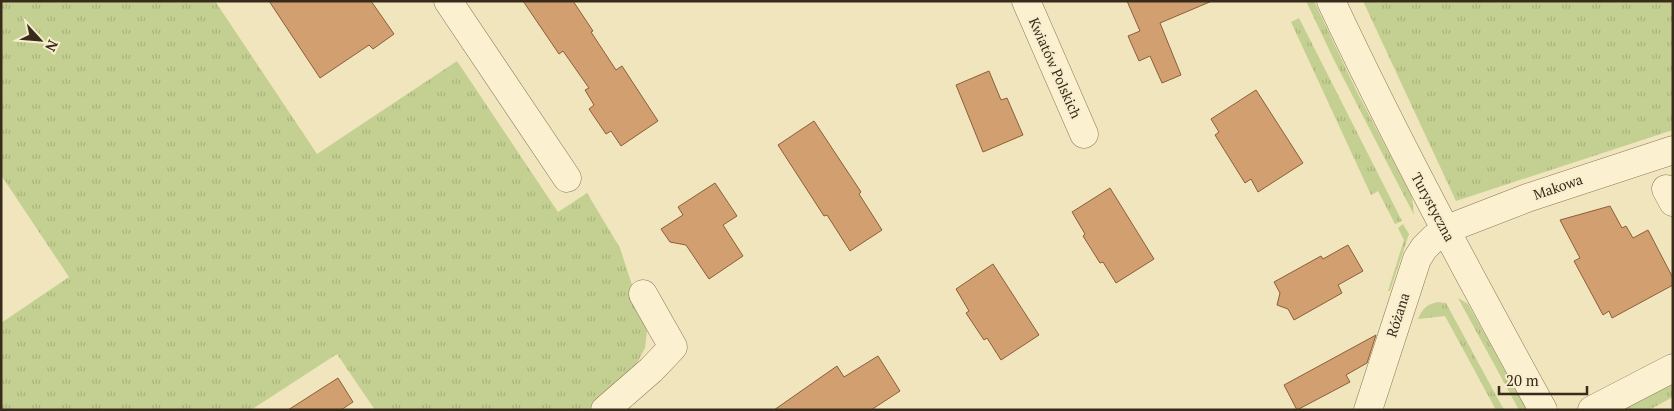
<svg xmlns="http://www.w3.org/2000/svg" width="1674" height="411" viewBox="0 0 1674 411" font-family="'PT Serif',serif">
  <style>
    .grass { fill: url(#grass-tufts) }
    .building { fill: #d29f70; stroke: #8b5f39 }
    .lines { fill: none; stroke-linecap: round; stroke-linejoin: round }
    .minor-casing { stroke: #8a7555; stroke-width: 29 }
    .tertiary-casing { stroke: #8a7555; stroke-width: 29 }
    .minor { stroke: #fbf1d1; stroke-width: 28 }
    .tertiary { stroke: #fbf1d1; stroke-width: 28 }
    .labels { text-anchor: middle; stroke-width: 4.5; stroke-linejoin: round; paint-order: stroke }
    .street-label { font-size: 14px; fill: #382b1b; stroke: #f8eecd }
  </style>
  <defs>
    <pattern id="grass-tufts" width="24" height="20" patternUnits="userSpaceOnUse" patternTransform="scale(1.25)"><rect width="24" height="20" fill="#c4d091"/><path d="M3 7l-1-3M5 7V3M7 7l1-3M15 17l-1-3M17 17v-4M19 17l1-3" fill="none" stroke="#a9b37c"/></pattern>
  </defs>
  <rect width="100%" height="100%" fill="#f1e5bd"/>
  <path class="grass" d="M 1,1 L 215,1 L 317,154 L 457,61 L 558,212 L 587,193 L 620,248 L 647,331 L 645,348 L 637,363 L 588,410 L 375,410 L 337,354 L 251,410 L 1,410 L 1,323 L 69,277 L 1,175 Z
    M 1306,1 L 1314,1 L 1357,92 L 1412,197 L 1414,215 L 1334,60 Z
    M 1363,1 L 1673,1 L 1673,130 L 1456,201 Z
    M 1299,18 L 1402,221 L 1395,224 L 1378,191 L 1371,195 L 1291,22 Z
    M 1403,224 L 1409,234 L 1390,291 L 1388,291 L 1404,240 L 1398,228 Z
    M 1458,298 L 1468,304 L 1527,410 L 1519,410 Z
    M 1438,302 L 1446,303 L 1504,410 L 1496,410 L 1445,316 L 1418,319 C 1422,309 1427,304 1438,302 Z
    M 1673,382 L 1673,397 L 1649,410 L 1617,410 Z"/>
  <path class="building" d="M 269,1 L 371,1 L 394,34 L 373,49 L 369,45 L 320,78 Z
    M 523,1 L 573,1 L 593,31 L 591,32 L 616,70 L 622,66 L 658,121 L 621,146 L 611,131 L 606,134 L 589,109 L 594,105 L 585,90 L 589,88 L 563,51 L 559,54 Z
    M 1127,1 L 1212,1 L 1160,23 L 1181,75 L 1162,83 L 1150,56 L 1139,61 L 1128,36 L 1140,31 Z
    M 989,71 L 1001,100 L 1007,98 L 1023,135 L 983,152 L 956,85 Z
    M 1256,90 L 1303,163 L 1258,192 L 1251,179 L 1245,183 L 1215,135 L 1219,132 L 1211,119 Z
    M 814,121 L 861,192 L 859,194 L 882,230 L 850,251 L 827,215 L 824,216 L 778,145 Z
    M 715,183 L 737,216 L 723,225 L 743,256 L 709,279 L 686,245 L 670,242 L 661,229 L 683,215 L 678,207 Z
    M 1110,188 L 1154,259 L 1116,283 L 1103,262 L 1100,263 L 1083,236 L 1085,234 L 1072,212 Z
    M 1610,206 L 1622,228 L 1626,226 L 1633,238 L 1648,230 L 1673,278 L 1673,285 L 1612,318 L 1609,311 L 1603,315 L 1574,261 L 1580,258 L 1560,220 Z
    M 1348,245 L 1363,271 L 1338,285 L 1342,293 L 1294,320 L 1288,309 L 1277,305 L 1280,293 L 1274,282 L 1321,256 L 1323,259 Z
    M 993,264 L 1039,335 L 1001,360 L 987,338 L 984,340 L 966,313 L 969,311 L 956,289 Z
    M 1376,335 L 1367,363 L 1346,375 L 1350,382 L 1297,410 L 1284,385 Z
    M 878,356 L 900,391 L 871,410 L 774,410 L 837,366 L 844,377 Z
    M 338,378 L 353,402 L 341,410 L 288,410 Z"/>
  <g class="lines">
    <g class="minor-casing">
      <path id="minor" d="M 448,1 L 567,178
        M 1026,1 L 1084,134
        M 1666,189 L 1673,202
        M 605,410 L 651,370 L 673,347 L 643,294
        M 1368,410 L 1417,259 L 1424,248 L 1434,238 L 1460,224 L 1527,198 L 1673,150
        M 1592,410 L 1673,368"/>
    </g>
    <g class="tertiary-casing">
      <path id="tertiary" d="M 1331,1 C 1396,140 1469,275 1543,410"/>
    </g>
    <use href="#minor" class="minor"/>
    <use href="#tertiary" class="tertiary"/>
  </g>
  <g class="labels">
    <g class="street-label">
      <text transform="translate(1055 68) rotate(66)" y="5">Kwiatów Polskich</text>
      <text transform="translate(1558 187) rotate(-19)" y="5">Makowa</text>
      <text transform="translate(1433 207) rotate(62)" y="5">Turystyczna</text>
      <text transform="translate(1398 315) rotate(-72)" y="5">Różana</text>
    </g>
  </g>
  <rect width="1674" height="411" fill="none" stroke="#382b1b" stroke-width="5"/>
  <g transform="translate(40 40) rotate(116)" stroke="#f8eecd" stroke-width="4" paint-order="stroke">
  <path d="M0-4L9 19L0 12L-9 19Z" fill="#382b1b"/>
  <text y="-8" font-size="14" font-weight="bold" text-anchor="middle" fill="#382b1b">N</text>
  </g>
  <path d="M1499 386v8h88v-8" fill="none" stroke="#382b1b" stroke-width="2.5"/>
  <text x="1506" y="386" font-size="15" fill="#382b1b" stroke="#f8eecd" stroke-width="4" paint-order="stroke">20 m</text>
</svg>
